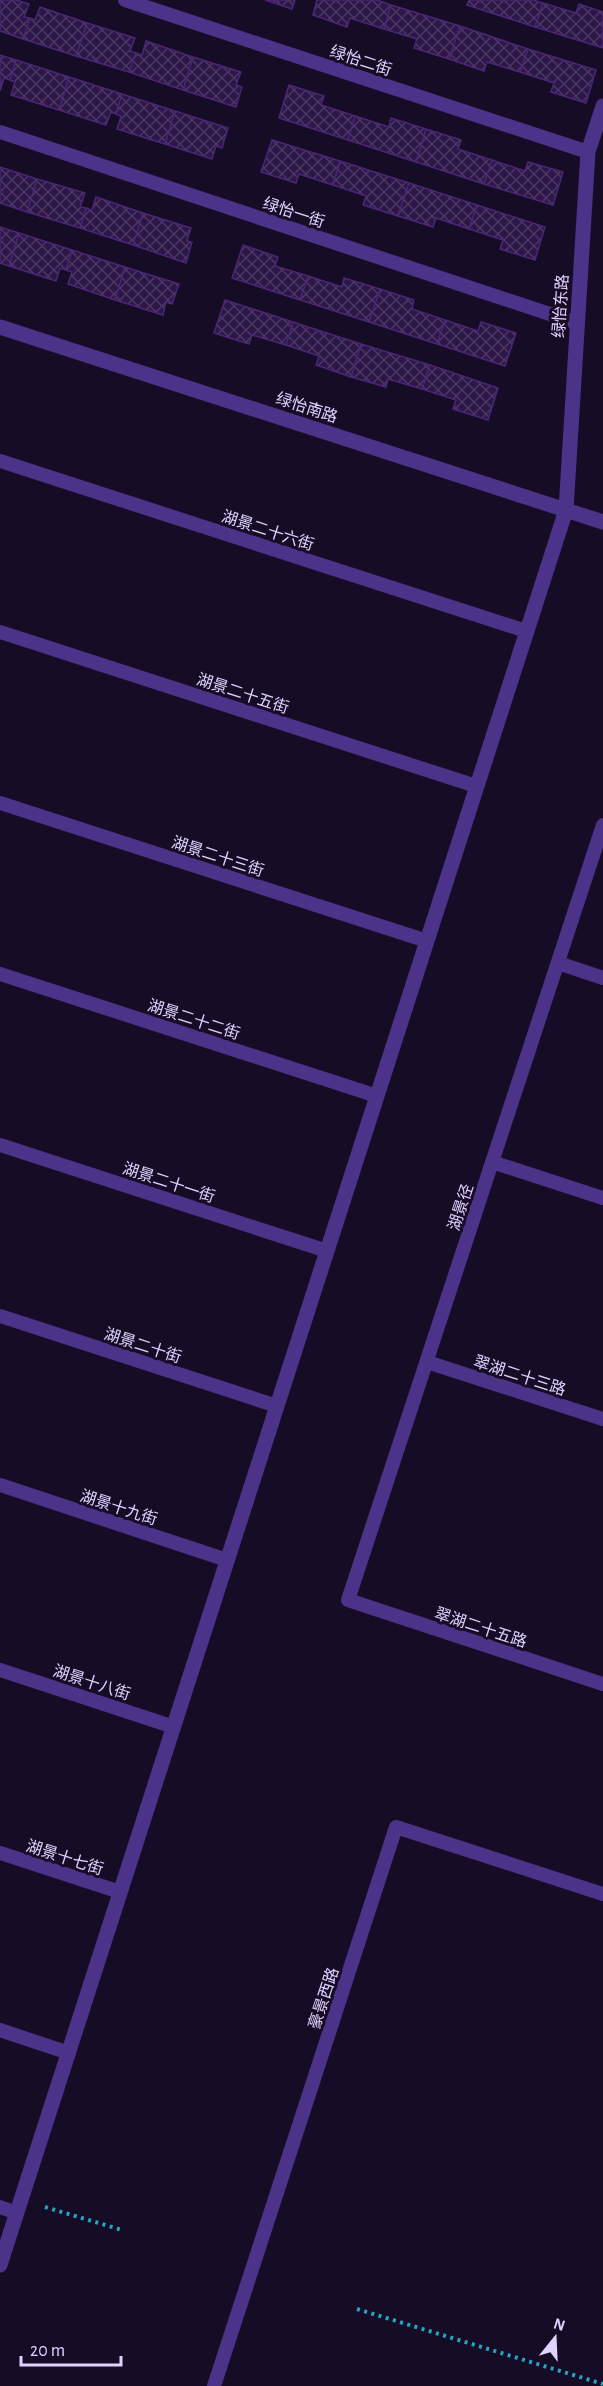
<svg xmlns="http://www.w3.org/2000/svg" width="603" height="2386" viewBox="0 0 603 2386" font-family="'Alegreya Sans','Noto Sans SC',sans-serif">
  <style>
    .building { fill: url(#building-cross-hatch); stroke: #492677; stroke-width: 1.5 }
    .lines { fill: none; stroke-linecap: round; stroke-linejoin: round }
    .path { stroke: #23a6c1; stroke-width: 4; stroke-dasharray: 3 4.5; stroke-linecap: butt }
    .service { stroke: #4a3389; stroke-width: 14 }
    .minor { stroke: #4a3389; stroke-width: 15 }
    .labels { text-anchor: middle; stroke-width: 6; stroke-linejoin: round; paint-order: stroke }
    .street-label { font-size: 16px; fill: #e1d1ff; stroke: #170c26 }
  </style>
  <defs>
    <pattern id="building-cross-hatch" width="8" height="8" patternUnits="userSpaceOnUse" patternTransform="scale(1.5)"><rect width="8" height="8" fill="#2c1748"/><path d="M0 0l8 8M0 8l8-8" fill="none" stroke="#4a3863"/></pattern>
  </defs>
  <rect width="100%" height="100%" fill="#170c26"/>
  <path class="building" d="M 0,0 L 16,0 L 29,4 L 24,17 L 30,18 L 23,39 L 0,31 Z
    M 265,0 L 295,0 L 292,9 Z
    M 317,0 L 377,0 L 391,5 L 384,29 L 350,18 L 347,27 L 313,15 Z
    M 469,0 L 533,0 L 543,3 L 535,27 L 467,5 Z
    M 543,3 L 576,13 L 579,4 L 603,12 L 603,48 L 535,27 Z
    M 391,5 L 460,26 L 449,59 L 414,48 L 417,39 L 384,29 Z
    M 40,7 L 87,23 L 76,56 L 23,39 L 30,18 L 35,20 Z
    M 87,23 L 135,38 L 130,51 L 136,53 L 129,72 L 76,56 Z
    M 460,26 L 528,49 L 520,72 L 487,62 L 484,71 L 449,59 Z
    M 146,41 L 193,57 L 183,90 L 129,72 L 136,53 L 142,55 Z
    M 528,49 L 596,70 L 586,103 L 551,92 L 554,83 L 520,72 Z
    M 0,55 L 16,60 L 10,80 L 4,78 L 0,91 Z
    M 193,57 L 241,72 L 236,85 L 242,87 L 236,107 L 183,90 Z
    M 16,60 L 69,77 L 59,110 L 11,95 L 15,82 L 10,80 Z
    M 69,77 L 122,94 L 116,114 L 111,112 L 106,125 L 59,110 Z
    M 289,85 L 324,96 L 321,105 L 355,116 L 348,140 L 279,118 Z
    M 122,94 L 175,111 L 165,144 L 117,129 L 121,116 L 116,114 Z
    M 175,111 L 228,128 L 222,148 L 216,146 L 212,159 L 165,144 Z
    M 355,116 L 389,127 L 391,118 L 426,129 L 416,162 L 348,140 Z
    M 426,129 L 461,140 L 458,149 L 492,160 L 484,184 L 416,162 Z
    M 272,140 L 340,161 L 333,185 L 299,174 L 296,183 L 261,172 Z
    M 492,160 L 525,171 L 528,162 L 563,172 L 553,205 L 484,184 Z
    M 340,161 L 409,183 L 398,216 L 363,205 L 366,196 L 333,185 Z
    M 0,167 L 37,179 L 27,212 L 0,203 Z
    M 37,179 L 85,193 L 80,207 L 86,208 L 80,228 L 27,212 Z
    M 409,183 L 477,205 L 469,229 L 436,218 L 433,227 L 398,216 Z
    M 96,197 L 143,213 L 133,245 L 80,228 L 86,208 L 92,210 Z
    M 477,205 L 545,227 L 535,260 L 500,249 L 503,240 L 469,229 Z
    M 143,213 L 191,228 L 187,241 L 192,242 L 186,263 L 133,245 Z
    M 0,227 L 19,233 L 9,266 L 0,263 Z
    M 19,233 L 72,250 L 66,270 L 60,268 L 56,281 L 9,266 Z
    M 243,245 L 278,257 L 275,266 L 308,276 L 300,300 L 232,278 Z
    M 72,250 L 125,267 L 115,300 L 68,284 L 72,272 L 66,270 Z
    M 125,267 L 179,284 L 172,304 L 166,302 L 163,315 L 115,300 Z
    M 308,276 L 342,287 L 344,278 L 380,289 L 369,322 L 300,300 Z
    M 380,289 L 414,300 L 412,309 L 445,320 L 437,344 L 369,322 Z
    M 225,300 L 293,322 L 286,345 L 252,335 L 249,344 L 214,333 Z
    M 445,320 L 478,331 L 481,322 L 516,333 L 505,366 L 437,344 Z
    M 293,322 L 361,344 L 351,377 L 316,365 L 319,356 L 286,345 Z
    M 361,344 L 430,365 L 422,389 L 388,379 L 386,387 L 351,377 Z
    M 430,365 L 498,388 L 488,420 L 453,409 L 456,400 L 422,389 Z"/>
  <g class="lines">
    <path class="path" d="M 45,2207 L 122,2230
      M 357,2309 L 603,2384"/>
    <path class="service" d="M 125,0 L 588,152
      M 0,132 L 577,323
      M 0,461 L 526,631
      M 0,632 L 476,786
      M 0,803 L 427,941
      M 603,825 L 348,1600 L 603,1684
      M 558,963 L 603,978
      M 0,974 L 377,1096
      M 0,1145 L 327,1251
      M 492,1162 L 603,1198
      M 0,1316 L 277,1406
      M 427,1362 L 603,1419
      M 0,1485 L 227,1560
      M 0,1670 L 174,1727
      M 0,1853 L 120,1892
      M 0,2030 L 69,2053
      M 0,2207 L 17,2213
      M 214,2386 L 396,1827 L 603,1894"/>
    <path class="minor" d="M 0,327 L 603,522
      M 0,2265 L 566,510 L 588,152 L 603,106"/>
  </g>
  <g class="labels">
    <g class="street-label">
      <text transform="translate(361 60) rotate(18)" y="6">绿怡二街</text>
      <text transform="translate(294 212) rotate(18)" y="6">绿怡一街</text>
      <text transform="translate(560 306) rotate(-86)" y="6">绿怡东路</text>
      <text transform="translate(307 407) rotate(18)" y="6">绿怡南路</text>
      <text transform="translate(268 530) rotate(18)" y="6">湖景二十六街</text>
      <text transform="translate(243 693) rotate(18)" y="6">湖景二十五街</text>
      <text transform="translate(218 856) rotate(18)" y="6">湖景二十三街</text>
      <text transform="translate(194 1019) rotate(18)" y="6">湖景二十二街</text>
      <text transform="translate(169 1182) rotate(18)" y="6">湖景二十一街</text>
      <text transform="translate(460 1207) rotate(-72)" y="6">湖景径</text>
      <text transform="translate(143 1345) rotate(18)" y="6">湖景二十街</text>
      <text transform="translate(520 1375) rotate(18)" y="6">翠湖二十三路</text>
      <text transform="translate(119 1507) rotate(18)" y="6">湖景十九街</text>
      <text transform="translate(481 1627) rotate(18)" y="6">翠湖二十五路</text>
      <text transform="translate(92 1682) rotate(18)" y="6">湖景十八街</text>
      <text transform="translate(65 1857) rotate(18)" y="6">湖景十七街</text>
      <text transform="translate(323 1998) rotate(-72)" y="6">豪景西路</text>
    </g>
  </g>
  <g transform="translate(555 2338) rotate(18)" stroke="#170c26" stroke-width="4.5" paint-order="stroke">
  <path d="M0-4.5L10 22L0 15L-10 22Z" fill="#e1d1ff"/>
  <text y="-9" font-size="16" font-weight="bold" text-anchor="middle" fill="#e1d1ff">N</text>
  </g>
  <path d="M21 2356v9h100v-9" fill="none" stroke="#e1d1ff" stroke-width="3"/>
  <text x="30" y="2356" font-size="18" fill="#e1d1ff" stroke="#170c26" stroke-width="4.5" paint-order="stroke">20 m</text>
</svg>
